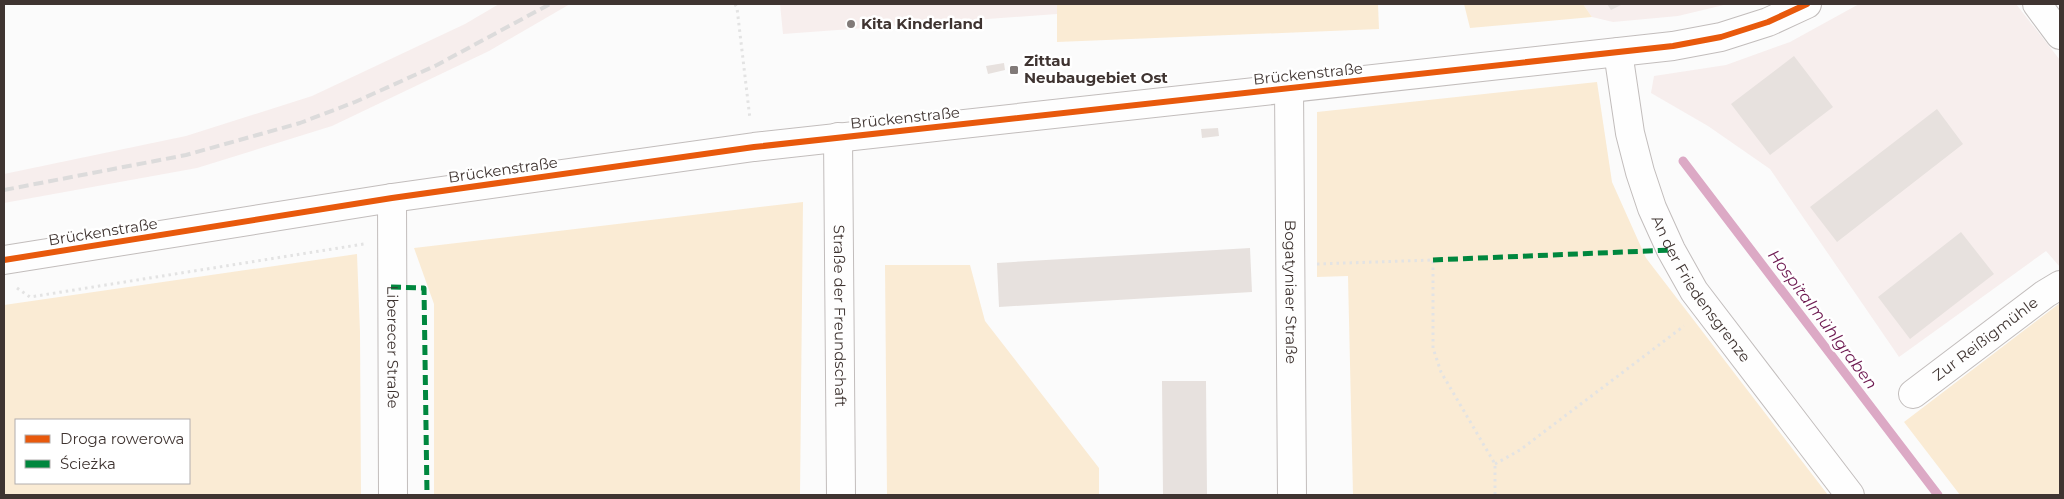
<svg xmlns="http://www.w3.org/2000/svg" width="2064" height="499" viewBox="0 0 2064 499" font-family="Montserrat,sans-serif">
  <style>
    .built { fill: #f7eeed }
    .grass { fill: #faebd4; fill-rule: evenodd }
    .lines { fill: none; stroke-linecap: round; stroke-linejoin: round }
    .stream { stroke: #dca9c5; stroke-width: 9 }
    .building { fill: #e7e1de }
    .minor-casing { stroke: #c2bdbc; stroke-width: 30 }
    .path { stroke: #e3e3e3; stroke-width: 3; stroke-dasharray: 2.5 4; stroke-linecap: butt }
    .minor { stroke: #fefefe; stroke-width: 28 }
    .rail { stroke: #dcdbdb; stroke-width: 4; stroke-dasharray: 10 5; stroke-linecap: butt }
    .quiet { stroke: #00873e; stroke-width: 5; stroke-dasharray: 10 5; stroke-linecap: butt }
    .cycleway-casing { stroke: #fff; stroke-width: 9 }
    .cycleway { stroke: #e8590c; stroke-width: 6 }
    .poi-dot { fill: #817a78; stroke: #fff; stroke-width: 2 }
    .labels { text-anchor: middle; stroke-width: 5; stroke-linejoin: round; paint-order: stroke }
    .poi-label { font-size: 15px; font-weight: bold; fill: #3f3431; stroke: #fff; text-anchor: start }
    .street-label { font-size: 15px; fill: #3f3431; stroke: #fff }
    .water-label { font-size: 16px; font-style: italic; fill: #6c174f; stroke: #fff }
  </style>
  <rect width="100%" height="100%" fill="#fbfbfb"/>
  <path class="built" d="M 499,4 L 570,4 L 489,51 L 332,126 L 197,168 L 4,203 L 4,174 L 186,136 L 312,96 L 465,24 Z
    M 780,4 L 1057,4 L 1057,14 L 783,34 Z
    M 1583,4 L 1728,4 L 1678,16 L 1613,22 L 1592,17 Z
    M 1859,4 L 2016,4 L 2060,60 L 2060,267 L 2046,251 L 1899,357 L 1770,169 L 1708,126 L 1651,93 L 1654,76 L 1726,65 L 1790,42 Z"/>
  <path class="grass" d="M 1057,4 L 1378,4 L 1379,29 L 1057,42 Z
    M 1464,4 L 1583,4 L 1592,17 L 1470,28 Z
    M 1597,82 L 1612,182 L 1646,258 L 1828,495 L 1353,495 L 1348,276 L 1317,277 L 1317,112 Z
    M 803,202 L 800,495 L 434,495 L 434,304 L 414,248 Z
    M 357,254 L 360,332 L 361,495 L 4,495 L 4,305 ZM 189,420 L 189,483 L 16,483 L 16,420 Z
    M 885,265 L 970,265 L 985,321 L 1099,468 L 1099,495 L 887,495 Z
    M 2060,303 L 2060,495 L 1960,495 L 1904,422 Z"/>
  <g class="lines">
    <path class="stream" d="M 1683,161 L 1938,495"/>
  </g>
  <path class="building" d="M 1607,4 L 1623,4 L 1611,10 Z
    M 1794,56 L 1833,107 L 1770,155 L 1731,104 Z
    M 1004,63 L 1005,70 L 988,74 L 986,66 Z
    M 1937,109 L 1963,144 L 1837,242 L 1810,207 Z
    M 1218,128 L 1219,136 L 1202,138 L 1201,129 Z
    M 1961,232 L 1994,274 L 1910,339 L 1878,297 Z
    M 1250,248 L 1252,292 L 999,307 L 997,263 Z
    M 1162,381 L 1206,381 L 1207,495 L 1163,495 Z"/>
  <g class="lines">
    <g class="minor-casing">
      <g id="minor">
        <path d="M 2037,4 L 2060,35"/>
        <path id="s1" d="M 1618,52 L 1630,133 L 1640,172 L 1652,208 L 1671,250 L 1694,291 L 1850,495"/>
        <path id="s2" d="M 1289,88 L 1292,495"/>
        <path id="s3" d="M 838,137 L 841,495"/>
        <path id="s4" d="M 392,198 L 393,495"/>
        <path d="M 4,260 L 392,198 L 754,147 L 1673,46 L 1721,37 L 1768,22 L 1807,4"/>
        <path id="s5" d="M 1913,394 L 2045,294 L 2060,285"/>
      </g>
    </g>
    <path class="path" d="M 735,4 L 737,8 L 750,119
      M 1317,264 L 1433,260 L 1433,348 L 1441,372 L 1495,464 L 1495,495
      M 17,288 L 30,297 L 364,244
      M 1495,464 L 1520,450 L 1684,326"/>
    <use href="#minor" class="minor"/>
    <path class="rail" d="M 4,190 L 186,155 L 300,123 L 355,102 L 437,65 L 550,4"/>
    <path class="quiet" d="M 1433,260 L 1671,250
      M 391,287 L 424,288 L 427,495"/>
    <g class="cycleway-casing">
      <path id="cycleway" d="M 4,260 L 392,198 L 754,147 L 1673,46 L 1721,37 L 1768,22 L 1807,4"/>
    </g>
    <use href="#cycleway" class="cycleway"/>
  </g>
  <g class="poi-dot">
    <circle cx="851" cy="24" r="5"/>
    <rect x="1009" y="65" width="10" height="10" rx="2.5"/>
  </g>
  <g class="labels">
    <g class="poi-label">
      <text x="861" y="29">Kita Kinderland</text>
      <text x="1024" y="66">Zittau<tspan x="1024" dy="17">Neubaugebiet Ost</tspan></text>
    </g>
    <g class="street-label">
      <text transform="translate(1308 74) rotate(-6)" y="5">Brückenstraße</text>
      <text transform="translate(905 118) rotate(-6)" y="5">Brückenstraße</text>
      <text transform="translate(503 170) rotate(-8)" y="5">Brückenstraße</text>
      <text transform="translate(103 232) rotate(-9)" y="5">Brückenstraße</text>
      <text dy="5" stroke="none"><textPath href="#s1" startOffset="255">An der Friedensgrenze</textPath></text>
      <text dy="5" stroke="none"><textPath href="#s2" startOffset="204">Bogatyniaer Straße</textPath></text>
      <text dy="5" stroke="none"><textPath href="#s3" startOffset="179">Straße der Freundschaft</textPath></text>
      <text dy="5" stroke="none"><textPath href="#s5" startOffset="91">Zur Reißigmühle</textPath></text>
      <text dy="5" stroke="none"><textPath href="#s4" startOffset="149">Liberecer Straße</textPath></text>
    </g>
    <g class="water-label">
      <text transform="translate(1823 319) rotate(53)" y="6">Hospitalmühlgraben</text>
    </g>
  </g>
  <rect width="2064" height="499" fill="none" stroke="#3f3431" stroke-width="10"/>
  <rect x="15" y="419" width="175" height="65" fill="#ffffff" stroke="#b2aead"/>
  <rect x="25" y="435" width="25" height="8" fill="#e8590c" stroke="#b2aead"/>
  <text x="60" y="444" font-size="15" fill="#3f3431">Droga rowerowa</text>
  <rect x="25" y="460" width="25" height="8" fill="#00873e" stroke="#b2aead"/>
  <text x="60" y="469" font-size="15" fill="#3f3431">Ścieżka</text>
</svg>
